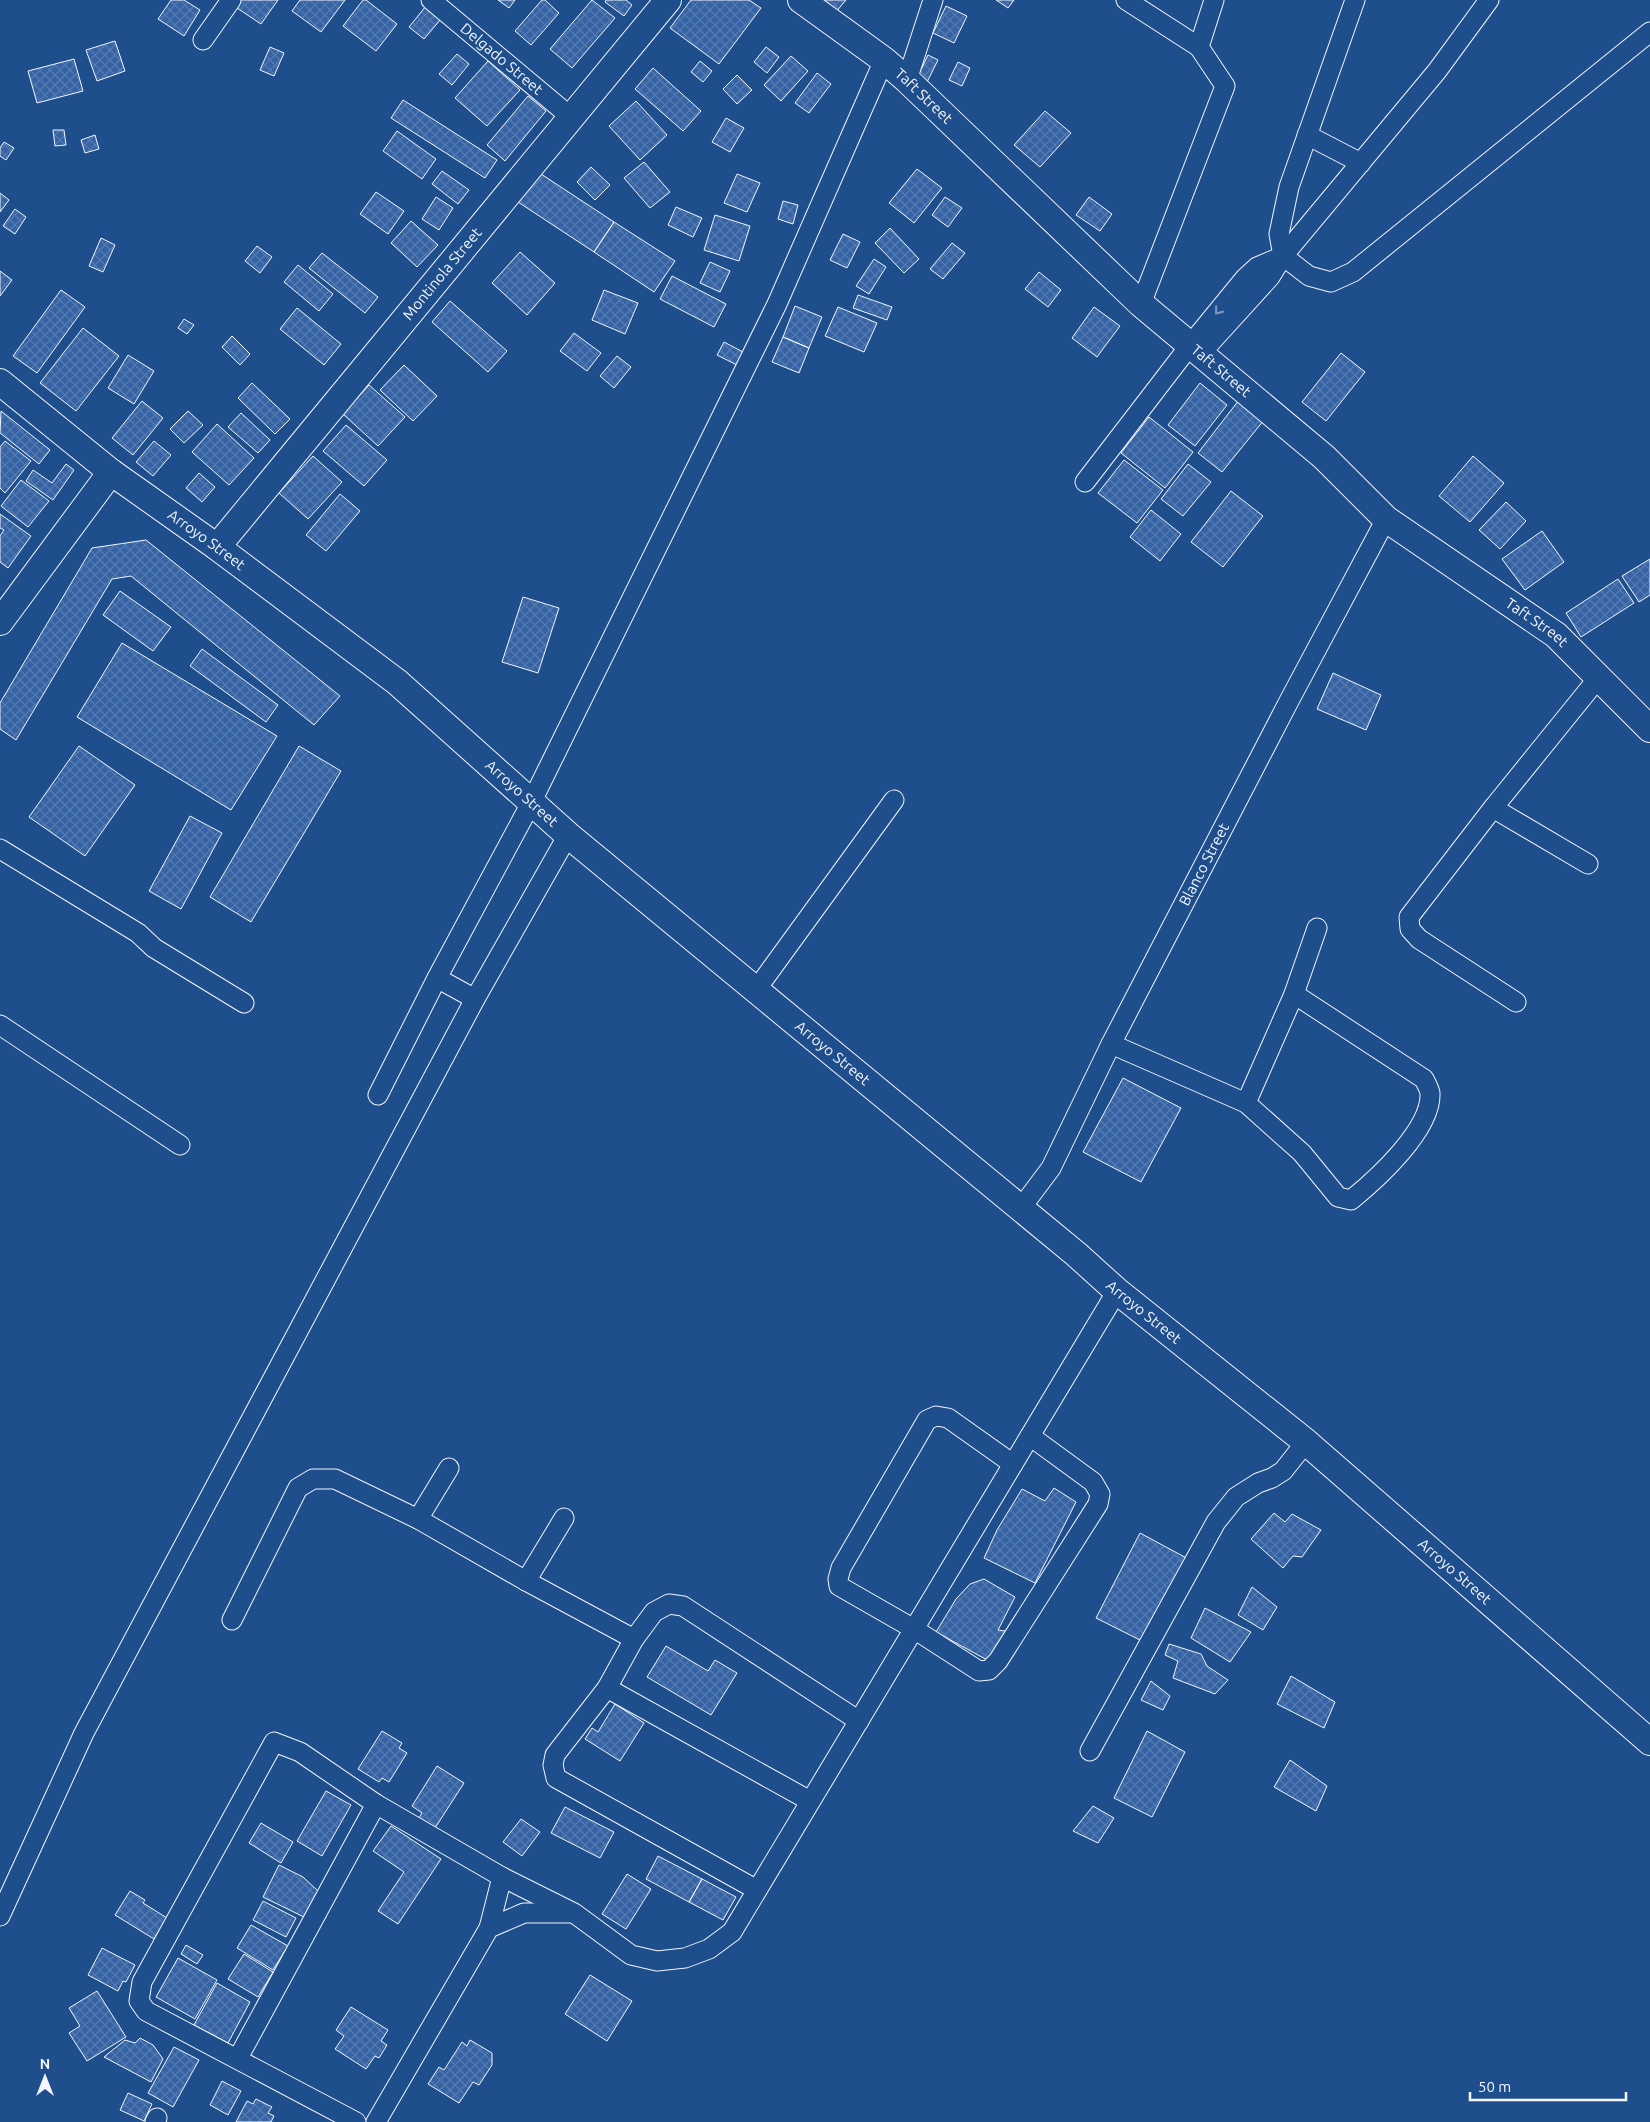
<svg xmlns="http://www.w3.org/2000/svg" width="1650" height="2122" viewBox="0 0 1650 2122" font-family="Ubuntu,sans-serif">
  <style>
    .building { fill: url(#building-cross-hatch); stroke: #f2f6ff }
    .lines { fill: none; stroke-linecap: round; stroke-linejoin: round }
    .street-casing { stroke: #f2f6ff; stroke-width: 21 }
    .secondary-casing { stroke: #f2f6ff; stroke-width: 28 }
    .street { stroke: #1f4e8c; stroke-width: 19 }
    .secondary { stroke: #1f4e8c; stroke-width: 26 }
    .oneway { stroke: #7e9ac0 }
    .labels { text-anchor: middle; stroke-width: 4; stroke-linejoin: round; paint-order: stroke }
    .street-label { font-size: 15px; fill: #f2f6ff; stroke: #1f4e8c }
  </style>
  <defs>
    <pattern id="building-cross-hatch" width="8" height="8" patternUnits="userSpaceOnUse" patternTransform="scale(1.25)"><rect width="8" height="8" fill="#3563a3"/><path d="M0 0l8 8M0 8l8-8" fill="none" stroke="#537ab1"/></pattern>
  </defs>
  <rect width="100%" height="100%" fill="#1f4e8c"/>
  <path class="building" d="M 171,0 L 184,0 L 200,10 L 184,36 L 158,19 Z
    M 238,0 L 278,0 L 261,24 L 234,6 Z
    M 300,0 L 345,0 L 321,32 L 292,11 Z
    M 363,0 L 366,0 L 397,24 L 376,51 L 343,26 Z
    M 498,0 L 515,0 L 509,8 Z
    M 542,0 L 545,0 L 559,13 L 531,45 L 515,31 Z
    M 592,0 L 615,18 L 572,68 L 550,49 Z
    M 606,0 L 626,0 L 632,5 L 624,16 L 605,2 Z
    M 691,0 L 749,0 L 761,8 L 719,64 L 670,28 Z
    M 823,0 L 846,0 L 835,13 L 822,2 Z
    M 996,0 L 1014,0 L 1008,8 Z
    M 426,6 L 441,19 L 424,39 L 409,27 Z
    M 946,6 L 967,16 L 954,43 L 933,33 Z
    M 115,41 L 125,71 L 97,81 L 86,50 Z
    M 270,47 L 284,53 L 274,76 L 260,70 Z
    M 766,47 L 779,57 L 767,73 L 754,62 Z
    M 457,54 L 469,64 L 452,85 L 439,74 Z
    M 928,55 L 938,60 L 927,82 L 917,78 Z
    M 791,56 L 808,71 L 781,101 L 764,85 Z
    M 74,59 L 83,91 L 37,103 L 28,71 Z
    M 488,61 L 520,90 L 487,126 L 455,98 Z
    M 700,61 L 712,71 L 703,82 L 691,72 Z
    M 958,62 L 970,68 L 962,86 L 949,80 Z
    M 653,68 L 701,111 L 683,131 L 635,89 Z
    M 817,73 L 831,84 L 809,113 L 795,103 Z
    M 737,75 L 752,90 L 737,104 L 723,89 Z
    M 528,96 L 546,111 L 505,161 L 487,145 Z
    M 403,100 L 497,160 L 485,178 L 391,118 Z
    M 636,101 L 667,135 L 640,160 L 609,126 Z
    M 1045,111 L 1071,133 L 1040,167 L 1014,145 Z
    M 726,118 L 744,128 L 730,152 L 712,142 Z
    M 53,130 L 64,130 L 66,145 L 55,146 Z
    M 397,131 L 436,159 L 422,179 L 383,151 Z
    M 95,135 L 99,149 L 85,153 L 81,140 Z
    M 4,142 L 14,148 L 6,160 L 0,156 L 0,148 Z
    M 644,162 L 670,192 L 650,208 L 624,178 Z
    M 591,167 L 610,185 L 595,200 L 577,182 Z
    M 917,169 L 942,188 L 914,223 L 889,203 Z
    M 442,171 L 469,190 L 458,204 L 432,184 Z
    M 538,172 L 614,222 L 594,252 L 518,202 Z
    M 737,174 L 760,183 L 747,212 L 724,203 Z
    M 376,192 L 404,211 L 388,234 L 360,214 Z
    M 0,193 L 9,200 L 0,212 Z
    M 436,197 L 453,208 L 439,230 L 422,219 Z
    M 945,197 L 962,208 L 948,227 L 932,215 Z
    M 1089,197 L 1112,214 L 1100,231 L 1076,215 Z
    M 783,201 L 798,205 L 793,224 L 778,219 Z
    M 676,207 L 702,218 L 693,237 L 668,225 Z
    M 15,209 L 26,217 L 15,234 L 3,226 Z
    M 715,215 L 750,226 L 739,261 L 704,250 Z
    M 411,221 L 438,245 L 417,267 L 391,243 Z
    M 614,222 L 675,261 L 654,292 L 594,252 Z
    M 890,228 L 919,259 L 904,273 L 875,243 Z
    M 843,234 L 860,242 L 847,268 L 830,260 Z
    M 101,238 L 115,245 L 103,272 L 89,266 Z
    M 952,243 L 965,253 L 943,279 L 930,269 Z
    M 257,246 L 272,257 L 260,273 L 245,261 Z
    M 520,252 L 555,283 L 527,315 L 492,283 Z
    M 322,253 L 378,297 L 365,313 L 309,268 Z
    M 874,259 L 886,267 L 869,294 L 856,286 Z
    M 710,262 L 730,271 L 720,292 L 700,283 Z
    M 298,265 L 333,294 L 319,311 L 284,282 Z
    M 0,271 L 12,280 L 0,296 Z
    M 1039,272 L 1061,290 L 1048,307 L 1025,289 Z
    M 672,276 L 726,304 L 714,327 L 660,299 Z
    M 61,290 L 85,307 L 37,373 L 13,356 Z
    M 604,290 L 638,303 L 625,334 L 592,320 Z
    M 858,295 L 892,307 L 887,320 L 853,308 Z
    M 450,301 L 507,351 L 488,372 L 432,322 Z
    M 795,306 L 822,317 L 809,348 L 783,337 Z
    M 838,307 L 877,323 L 864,352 L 825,336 Z
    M 1094,307 L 1120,326 L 1097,357 L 1072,338 Z
    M 297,308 L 341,344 L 324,365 L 280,329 Z
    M 184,319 L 194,325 L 187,334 L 178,328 Z
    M 83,328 L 119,356 L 76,411 L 40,383 Z
    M 574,333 L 601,353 L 587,371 L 560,351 Z
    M 232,336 L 250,354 L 240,365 L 222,347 Z
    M 783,337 L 809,348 L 799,373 L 772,362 Z
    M 724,342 L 743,352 L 737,365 L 717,355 Z
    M 1341,353 L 1365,372 L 1326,421 L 1302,402 Z
    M 128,355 L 154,371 L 134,404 L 108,388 Z
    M 617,356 L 631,367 L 614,388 L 600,376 Z
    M 404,365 L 437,396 L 413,421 L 380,390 Z
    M 252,383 L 290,419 L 275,434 L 238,398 Z
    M 1200,383 L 1227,405 L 1195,446 L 1168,425 Z
    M 369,385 L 405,417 L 378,446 L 343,414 Z
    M 1239,400 L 1264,420 L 1222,472 L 1198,453 Z
    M 142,401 L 163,418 L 133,455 L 112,438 Z
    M 1,411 L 50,450 L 39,464 L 0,433 Z
    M 188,411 L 203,425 L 184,443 L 170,429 Z
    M 241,413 L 270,440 L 258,453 L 228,427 Z
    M 1149,417 L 1193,452 L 1165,488 L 1121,453 Z
    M 217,424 L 254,458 L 229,485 L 192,452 Z
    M 346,425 L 387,460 L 364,486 L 323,451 Z
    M 5,441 L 31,461 L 5,493 L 0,488 L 0,447 Z
    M 154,441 L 171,455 L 153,476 L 136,462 Z
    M 313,456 L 342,482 L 308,519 L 279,493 Z
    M 1473,456 L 1504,483 L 1470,522 L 1439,496 Z
    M 1124,460 L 1163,490 L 1137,523 L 1098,493 Z
    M 66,464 L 74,470 L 53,500 L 26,481 L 33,470 L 52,483 Z
    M 1188,464 L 1211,482 L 1183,516 L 1161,499 Z
    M 199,473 L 215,487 L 202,502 L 186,488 Z
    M 21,480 L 49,501 L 28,527 L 1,506 Z
    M 1231,491 L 1263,516 L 1223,567 L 1191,542 Z
    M 340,494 L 360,511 L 326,551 L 306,535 Z
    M 1506,502 L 1526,521 L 1500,549 L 1479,530 Z
    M 1151,510 L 1181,534 L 1160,561 L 1130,537 Z
    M 0,514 L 31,536 L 8,568 L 0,562 L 0,536 L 4,530 L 0,528 Z
    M 1542,531 L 1564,562 L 1525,590 L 1502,559 Z
    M 146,540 L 340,696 L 314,725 L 131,576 L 112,579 L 16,740 L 0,729 L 0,703 L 92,548 Z
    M 1650,559 L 1650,595 L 1639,602 L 1622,576 Z
    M 1618,579 L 1634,603 L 1581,637 L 1566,613 Z
    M 120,591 L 171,627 L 153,651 L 103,615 Z
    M 523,597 L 559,608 L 538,673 L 502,662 Z
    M 122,643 L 277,736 L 231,810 L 77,717 Z
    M 202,649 L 278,705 L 266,722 L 190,666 Z
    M 1333,673 L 1381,695 L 1366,730 L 1317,709 Z
    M 79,746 L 135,785 L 85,856 L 29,817 Z
    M 299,746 L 341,771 L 251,922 L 210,897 Z
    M 190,816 L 222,833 L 181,909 L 149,891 Z
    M 1123,1078 L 1181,1108 L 1141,1182 L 1083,1152 Z
    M 1054,1488 L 1076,1502 L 1035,1583 L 984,1558 L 997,1530 L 1022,1489 L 1045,1501 Z
    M 1274,1513 L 1285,1522 L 1292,1514 L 1321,1530 L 1302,1557 L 1293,1556 L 1283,1568 L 1251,1539 Z
    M 1140,1533 L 1192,1561 L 1146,1643 L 1096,1618 Z
    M 984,1579 L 1015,1597 L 998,1630 L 1012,1632 L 989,1661 L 936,1632 L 956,1599 L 970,1584 Z
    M 1252,1587 L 1277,1607 L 1263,1630 L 1238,1615 Z
    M 1205,1608 L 1251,1632 L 1230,1662 L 1191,1638 Z
    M 1169,1644 L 1201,1654 L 1207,1666 L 1228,1680 L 1215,1694 L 1173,1678 L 1178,1661 L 1165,1655 Z
    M 666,1646 L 708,1671 L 715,1660 L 737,1673 L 711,1715 L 647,1677 Z
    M 1291,1676 L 1335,1702 L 1324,1728 L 1277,1704 Z
    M 1151,1681 L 1170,1696 L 1163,1710 L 1141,1700 Z
    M 615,1704 L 644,1723 L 620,1761 L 585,1739 L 592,1728 L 598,1732 Z
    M 382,1731 L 402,1743 L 399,1748 L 407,1753 L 389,1782 L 382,1778 L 379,1782 L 358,1769 Z
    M 1147,1731 L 1185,1752 L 1152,1817 L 1114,1798 Z
    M 1290,1760 L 1327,1786 L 1316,1811 L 1274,1787 Z
    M 437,1766 L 464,1783 L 435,1828 L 419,1818 L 422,1813 L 412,1806 Z
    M 326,1791 L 351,1805 L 322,1856 L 297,1841 Z
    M 1093,1806 L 1114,1818 L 1098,1843 L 1073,1831 Z
    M 565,1807 L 614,1832 L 600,1858 L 551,1833 Z
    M 521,1819 L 540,1832 L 522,1856 L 503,1842 Z
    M 261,1823 L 293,1842 L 281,1863 L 249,1843 Z
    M 391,1826 L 441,1859 L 398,1924 L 378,1911 L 404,1872 L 373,1851 Z
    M 658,1856 L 702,1879 L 689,1902 L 646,1879 Z
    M 279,1865 L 303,1877 L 318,1891 L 304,1917 L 263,1897 Z
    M 627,1874 L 651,1889 L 626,1929 L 602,1914 Z
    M 702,1879 L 736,1897 L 723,1920 L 689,1902 Z
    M 130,1891 L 145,1900 L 143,1903 L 167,1918 L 154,1939 L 115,1915 Z
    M 263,1901 L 296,1918 L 286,1937 L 253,1920 Z
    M 251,1925 L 288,1946 L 273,1970 L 237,1948 Z
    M 186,1945 L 203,1955 L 197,1964 L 181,1954 Z
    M 102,1948 L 135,1965 L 126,1982 L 123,1981 L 118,1991 L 88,1975 Z
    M 244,1954 L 273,1972 L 258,1997 L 228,1979 Z
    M 178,1958 L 217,1980 L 195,2019 L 156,1997 Z
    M 590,1975 L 632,2001 L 607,2041 L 565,2014 Z
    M 217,1983 L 250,2002 L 228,2043 L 194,2025 Z
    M 97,1991 L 126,2037 L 87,2061 L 69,2033 L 80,2026 L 69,2008 Z
    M 351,2007 L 388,2030 L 381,2041 L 387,2045 L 379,2058 L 375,2056 L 366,2069 L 335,2049 L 344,2036 L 336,2030 Z
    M 140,2038 L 153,2045 L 163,2059 L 151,2082 L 104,2057 L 125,2040 L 135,2043 Z
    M 470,2040 L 492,2053 L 492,2065 L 479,2085 L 473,2082 L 459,2103 L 428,2084 L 439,2067 L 444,2070 L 462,2042 L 467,2046 Z
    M 174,2047 L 199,2060 L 173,2107 L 148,2093 Z
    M 222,2081 L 241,2091 L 228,2115 L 210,2105 Z
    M 128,2093 L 152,2104 L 144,2121 L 120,2110 Z
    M 256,2099 L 272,2107 L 268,2113 L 274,2116 L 271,2122 L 236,2122 L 247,2101 L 253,2104 Z"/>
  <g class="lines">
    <g class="street-casing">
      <g id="street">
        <path id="s1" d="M 431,0 L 572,118"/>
        <path d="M 1126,0 L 1199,47"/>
        <path d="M 1355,0 L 1289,187 L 1279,234 L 1283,256 L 1309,276 L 1331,282 L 1353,272 L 1650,32"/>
        <path d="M 203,40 L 231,0"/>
        <path d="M 907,80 L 933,0"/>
        <path d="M 1307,135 L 1361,163"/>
        <path d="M 1141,304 L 1225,86 L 1199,47 L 1214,0"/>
        <path d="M 1201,353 L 1270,277 L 1283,256 L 1437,71 L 1489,0"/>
        <path d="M 1085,482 L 1191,344 L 1245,278 L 1257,267 L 1283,256"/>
        <path d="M 1493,808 L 1588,864"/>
        <path d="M 0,849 L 138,933 L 154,948 L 244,1003"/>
        <path d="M 437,978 L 475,999"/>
        <path d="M 756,990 L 894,800"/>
        <path d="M 1516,1002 L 1419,939 L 1410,929 L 1409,917 L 1493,808 L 1599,677"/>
        <path d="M 0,1025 L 180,1145"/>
        <path d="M 1111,1044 L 1246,1103 L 1302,1153 L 1338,1197 L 1351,1200 C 1377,1179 1432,1129 1430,1093 C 1429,1088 1426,1083 1424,1079 L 1294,994"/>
        <path d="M 378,1095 L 437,978 L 531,803 L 777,304 L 884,60"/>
        <path d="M 1246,1103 L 1294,994 L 1317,928"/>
        <path id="s2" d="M 1021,1208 L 1051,1168 L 1111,1044 L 1289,701 L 1386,519"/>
        <path d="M 1013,1464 L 948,1418 L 936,1416 L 927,1420 L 841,1568 L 838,1579 L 839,1586 L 914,1629 L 979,1671 L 989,1670 L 998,1661 L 1098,1504 L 1100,1494 L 1093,1482 L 1030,1436"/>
        <path d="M 418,1519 L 449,1468"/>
        <path d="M 526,1581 L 564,1518"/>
        <path d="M 232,1620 L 298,1488 L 313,1479 L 335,1479 L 418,1519 L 526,1581 L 634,1639"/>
        <path d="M 607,1688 L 810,1801"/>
        <path d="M 1090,1751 L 1216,1522 L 1236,1497 L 1258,1483 L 1272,1478 L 1283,1471 L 1306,1442"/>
        <path d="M 757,1890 L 556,1778 L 553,1765 L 555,1755 L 607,1688 L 634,1639 L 654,1612 L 669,1604 L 683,1606 L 859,1721"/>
        <path d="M 0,1916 L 84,1733 L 475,999 L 568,835"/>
        <path d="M 489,1928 L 502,1877"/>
        <path d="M 238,2058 L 376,1804"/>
        <path d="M 155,2122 L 157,2118"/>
        <path d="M 356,2122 L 146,2011 L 139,2001 L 142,1982 L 274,1742 L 300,1752 L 376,1804 L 502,1877 L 574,1913 L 631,1955 L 657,1961 L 685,1958 L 709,1949 L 732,1932 L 1117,1291"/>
        <path d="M 376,2122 L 489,1928 L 524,1913 L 570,1913"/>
      </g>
    </g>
    <g class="secondary-casing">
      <g id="secondary">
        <path id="s3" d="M 801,0 L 884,60 L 907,80 L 1141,304 L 1324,457 L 1386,519 L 1556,635 L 1650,729"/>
        <path id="s4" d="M 0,382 L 111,472 L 217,547 L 397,682 L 568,835 L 1076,1254 L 1117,1291 L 1306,1442 L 1650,1742"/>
        <path id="s5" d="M 217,547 L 668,0"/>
        <path d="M 0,622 L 111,472"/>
      </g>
    </g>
    <use href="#street" class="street"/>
    <use href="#secondary" class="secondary"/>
  </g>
  <defs><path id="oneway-chevron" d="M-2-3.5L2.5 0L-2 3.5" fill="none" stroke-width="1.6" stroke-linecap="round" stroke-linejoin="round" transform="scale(1.25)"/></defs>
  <use class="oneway" href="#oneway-chevron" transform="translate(1218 311) rotate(129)"/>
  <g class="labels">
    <g class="street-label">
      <text dy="5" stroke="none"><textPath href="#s1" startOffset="92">Delgado Street</textPath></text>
      <text dy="5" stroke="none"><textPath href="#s3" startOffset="156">Taft Street</textPath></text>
      <text dy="5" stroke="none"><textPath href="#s5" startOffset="354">Montinola Street</textPath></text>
      <text dy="5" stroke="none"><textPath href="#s3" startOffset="561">Taft Street</textPath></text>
      <text dy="5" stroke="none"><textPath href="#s4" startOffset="260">Arroyo Street</textPath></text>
      <text dy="5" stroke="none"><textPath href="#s3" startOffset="966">Taft Street</textPath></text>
      <text dy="5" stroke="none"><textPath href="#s4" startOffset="665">Arroyo Street</textPath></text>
      <text dy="5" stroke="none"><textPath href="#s2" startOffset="390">Blanco Street</textPath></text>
      <text dy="5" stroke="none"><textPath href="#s4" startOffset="1070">Arroyo Street</textPath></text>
      <text dy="5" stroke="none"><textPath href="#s4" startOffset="1475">Arroyo Street</textPath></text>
      <text dy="5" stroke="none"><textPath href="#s4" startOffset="1880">Arroyo Street</textPath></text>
    </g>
  </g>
  <g transform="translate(45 2077)" stroke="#1f4e8c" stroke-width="4" paint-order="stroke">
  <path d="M0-4L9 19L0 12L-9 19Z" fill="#f2f6ff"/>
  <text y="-8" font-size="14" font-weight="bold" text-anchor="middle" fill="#f2f6ff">N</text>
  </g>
  <path d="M1470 2092v8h156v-8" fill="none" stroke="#f2f6ff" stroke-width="2.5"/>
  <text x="1478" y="2092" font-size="15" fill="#f2f6ff" stroke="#1f4e8c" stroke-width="4" paint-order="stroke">50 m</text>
</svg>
